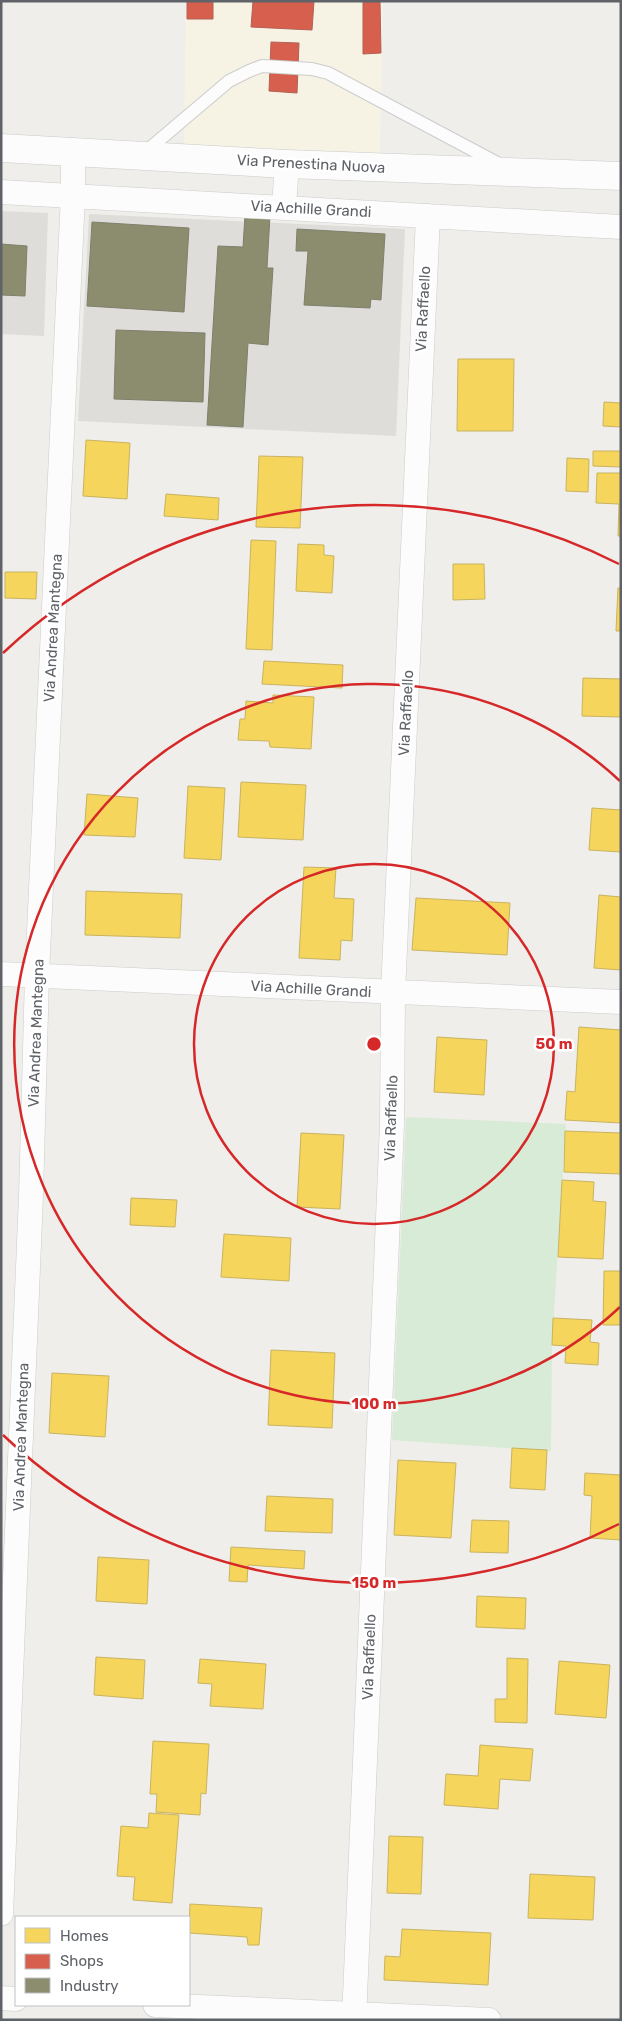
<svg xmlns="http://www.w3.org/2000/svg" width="622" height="2021" viewBox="0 0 622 2021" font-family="Rubik,sans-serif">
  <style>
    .commercial { fill: #f7f3e4 }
    .industrial { fill: #dfddda }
    .green { fill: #d8ebd6 }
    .homes { fill: #f6d55c; stroke: #c9b360 }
    .shops { fill: #d6604d; stroke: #b26155 }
    .industry { fill: #8c8c6e; stroke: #7e806c }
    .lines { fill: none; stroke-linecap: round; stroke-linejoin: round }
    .service-casing { stroke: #cbcccc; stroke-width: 14 }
    .minor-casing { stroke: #cbcccc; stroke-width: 25 }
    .secondary-casing { stroke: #cacacb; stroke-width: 29 }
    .service { stroke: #fdfcfc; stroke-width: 12 }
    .minor { stroke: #fdfcfc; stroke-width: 24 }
    .secondary { stroke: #fdfcfc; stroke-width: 28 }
    .ring { fill: none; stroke: #d62828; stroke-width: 2.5 }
    .labels { text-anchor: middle; stroke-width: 5; stroke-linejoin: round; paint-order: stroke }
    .street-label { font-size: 15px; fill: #5f6368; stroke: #fff }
    .centre { fill: #d62828; stroke: #fff; stroke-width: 2.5 }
    .ring-label { font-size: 15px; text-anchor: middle; font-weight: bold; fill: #d62828; stroke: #fff; stroke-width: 5; stroke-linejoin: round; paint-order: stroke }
  </style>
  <rect width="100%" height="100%" fill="#efeeea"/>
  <path class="commercial" d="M 186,1 L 383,1 L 380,154 L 184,146 Z"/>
  <path class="industrial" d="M 1,211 L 48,213 L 44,336 L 1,334 Z
    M 89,214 L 405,229 L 396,436 L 78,421 Z"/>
  <path class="green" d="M 406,1117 L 566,1124 L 552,1345 L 551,1451 L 392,1440 Z"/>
  <path class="homes" d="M 458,359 L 514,359 L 513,431 L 457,431 Z
    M 604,402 L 621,403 L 621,427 L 603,426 Z
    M 86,440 L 130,443 L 127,499 L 83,496 Z
    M 593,451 L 621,451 L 621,467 L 593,466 Z
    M 259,456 L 303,457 L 300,528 L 256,527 Z
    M 567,458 L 589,459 L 588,492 L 566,491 Z
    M 597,473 L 621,473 L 621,536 L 618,536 L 619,504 L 596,503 Z
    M 166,494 L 219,498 L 218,520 L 164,516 Z
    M 251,540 L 276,541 L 272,650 L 246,649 Z
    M 298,544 L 324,545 L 324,555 L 334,556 L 332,593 L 296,591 Z
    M 453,564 L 484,564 L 485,599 L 453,600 Z
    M 5,572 L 37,572 L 36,599 L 5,598 Z
    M 618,588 L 621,588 L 621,631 L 616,631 Z
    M 264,661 L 343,665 L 342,688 L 262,684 Z
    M 583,678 L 621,679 L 621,717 L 582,716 Z
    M 273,695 L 314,697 L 311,749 L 270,747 L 269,741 L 238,740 L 240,719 L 245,719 L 246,701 L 273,703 Z
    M 241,782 L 306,785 L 303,840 L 238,837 Z
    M 188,786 L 225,788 L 221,860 L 184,858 Z
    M 87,794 L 138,798 L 135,837 L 84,835 Z
    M 592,808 L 621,810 L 621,852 L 589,850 Z
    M 304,867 L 336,868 L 334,898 L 354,899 L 352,941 L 341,940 L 340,960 L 299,958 Z
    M 86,891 L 182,894 L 180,938 L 85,935 Z
    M 599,895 L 621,897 L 621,970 L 594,968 Z
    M 416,898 L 510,903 L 507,955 L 412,950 Z
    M 579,1027 L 621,1030 L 621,1123 L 565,1120 L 567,1091 L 575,1092 Z
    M 437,1037 L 487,1040 L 484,1095 L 434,1092 Z
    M 565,1131 L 621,1133 L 621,1174 L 564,1172 Z
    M 301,1133 L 344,1135 L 340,1209 L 297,1207 Z
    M 562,1180 L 594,1182 L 593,1201 L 606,1202 L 603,1259 L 558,1257 Z
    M 131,1198 L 177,1200 L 175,1227 L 130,1225 Z
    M 224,1234 L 291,1238 L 289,1281 L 221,1277 Z
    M 604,1271 L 621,1271 L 621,1325 L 603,1325 Z
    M 553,1318 L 592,1320 L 590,1342 L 599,1343 L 598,1365 L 565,1363 L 566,1346 L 552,1345 Z
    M 271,1350 L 335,1353 L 332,1428 L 268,1425 Z
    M 52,1373 L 109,1376 L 105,1437 L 49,1433 Z
    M 512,1448 L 547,1450 L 545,1490 L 510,1488 Z
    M 398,1460 L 456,1463 L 451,1538 L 394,1535 Z
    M 585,1473 L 621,1475 L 621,1540 L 590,1538 L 592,1496 L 584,1495 Z
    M 267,1496 L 333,1499 L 332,1533 L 265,1531 Z
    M 472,1520 L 509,1521 L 508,1553 L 470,1552 Z
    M 231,1547 L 305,1551 L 304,1569 L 248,1565 L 247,1582 L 229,1581 Z
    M 98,1557 L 149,1560 L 147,1604 L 96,1601 Z
    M 477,1596 L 526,1598 L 525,1629 L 476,1627 Z
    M 96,1657 L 145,1660 L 143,1699 L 94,1695 Z
    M 507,1658 L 528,1659 L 527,1723 L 495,1722 L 495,1699 L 507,1699 Z
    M 200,1659 L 266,1664 L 263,1709 L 210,1706 L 212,1684 L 198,1683 Z
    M 559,1661 L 610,1665 L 606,1718 L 555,1714 Z
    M 153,1741 L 209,1744 L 206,1794 L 201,1793 L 200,1815 L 156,1812 L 157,1794 L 150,1794 Z
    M 480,1745 L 533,1749 L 530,1781 L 500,1779 L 498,1809 L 444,1805 L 446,1774 L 478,1776 Z
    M 149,1813 L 179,1815 L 172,1903 L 133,1900 L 135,1877 L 117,1876 L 121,1826 L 148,1828 Z
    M 389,1836 L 423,1837 L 421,1894 L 387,1893 Z
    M 530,1874 L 595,1877 L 593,1920 L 528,1918 Z
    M 190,1904 L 262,1908 L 259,1945 L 248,1945 L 247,1937 L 189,1933 Z
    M 402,1929 L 491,1933 L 488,1985 L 384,1980 L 385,1956 L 400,1957 Z"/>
  <path class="shops" d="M 187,1 L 213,1 L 213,19 L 187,19 Z
    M 253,1 L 314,1 L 312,30 L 251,27 Z
    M 344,1 L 380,1 L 381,53 L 363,54 L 363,1 Z
    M 271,42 L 299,43 L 297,93 L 269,91 Z"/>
  <path class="industry" d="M 245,215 L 270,216 L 267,268 L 273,268 L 268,345 L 248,343 L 243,427 L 207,425 L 218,246 L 243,247 Z
    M 92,222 L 189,228 L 184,312 L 87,306 Z
    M 297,229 L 385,234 L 381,300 L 371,299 L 370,308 L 304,305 L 308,251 L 296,251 Z
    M 1,244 L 27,246 L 25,296 L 1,295 Z
    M 116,330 L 205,333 L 203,402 L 114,399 Z"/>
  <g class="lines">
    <g class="service-casing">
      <path id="service" d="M 144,153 L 229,81 L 249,71 L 262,66 L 312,69 L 328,73 L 501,165"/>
    </g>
    <g class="minor-casing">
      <path id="minor" d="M 1,192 L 621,227
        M 284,207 L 287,164
        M 1,974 L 621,1002
        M 1,1914 L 31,1196 L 37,975 L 73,195 L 73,151
        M 1,1998 L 16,1999
        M 155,2005 L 489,2020
        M 354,2020 L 392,1124 L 393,993 L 428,216"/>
    </g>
    <g class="secondary-casing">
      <path id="secondary" d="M 1,148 L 287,164 L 621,176"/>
    </g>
    <use href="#service" class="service"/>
    <use href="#minor" class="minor"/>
    <use href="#secondary" class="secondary"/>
  </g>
  <g class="ring">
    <circle cx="374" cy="1044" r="180"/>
    <path d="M620 1307A360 360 0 1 1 620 781"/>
    <path d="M619 1524A539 539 0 0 1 3 1435M3 653A539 539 0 0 1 619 564"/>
  </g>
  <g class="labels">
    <g class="street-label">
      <text transform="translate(311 164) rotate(3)" y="5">Via Prenestina Nuova</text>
      <text transform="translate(311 209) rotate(3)" y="5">Via Achille Grandi</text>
      <text transform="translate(423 309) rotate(-87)" y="5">Via Raffaello</text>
      <text transform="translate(53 628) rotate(-87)" y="5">Via Andrea Mantegna</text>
      <text transform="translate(406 713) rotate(-87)" y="5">Via Raffaello</text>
      <text transform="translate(311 989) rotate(3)" y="5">Via Achille Grandi</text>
      <text transform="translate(36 1033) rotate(-88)" y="5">Via Andrea Mantegna</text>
      <text transform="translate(391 1118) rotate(-88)" y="5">Via Raffaello</text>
      <text transform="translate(21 1437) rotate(-88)" y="5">Via Andrea Mantegna</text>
      <text transform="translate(369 1657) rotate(-88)" y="5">Via Raffaello</text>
    </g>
  </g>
  <circle cx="374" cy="1044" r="8" class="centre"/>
  <g class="ring-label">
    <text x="554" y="1049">50 m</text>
    <text x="374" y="1409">100 m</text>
    <text x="374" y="1588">150 m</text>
  </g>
  <rect width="622" height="2021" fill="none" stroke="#5f6368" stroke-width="5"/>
  <rect x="15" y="1916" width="175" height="90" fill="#ffffff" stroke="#bfc1c3"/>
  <rect x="25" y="1928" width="25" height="15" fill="#f6d55c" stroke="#bfc1c3"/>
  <text x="60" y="1941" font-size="15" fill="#5f6368">Homes</text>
  <rect x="25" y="1954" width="25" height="15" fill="#d6604d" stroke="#bfc1c3"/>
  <text x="60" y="1966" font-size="15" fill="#5f6368">Shops</text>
  <rect x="25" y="1978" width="25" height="15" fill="#8c8c6e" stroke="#bfc1c3"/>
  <text x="60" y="1991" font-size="15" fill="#5f6368">Industry</text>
</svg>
